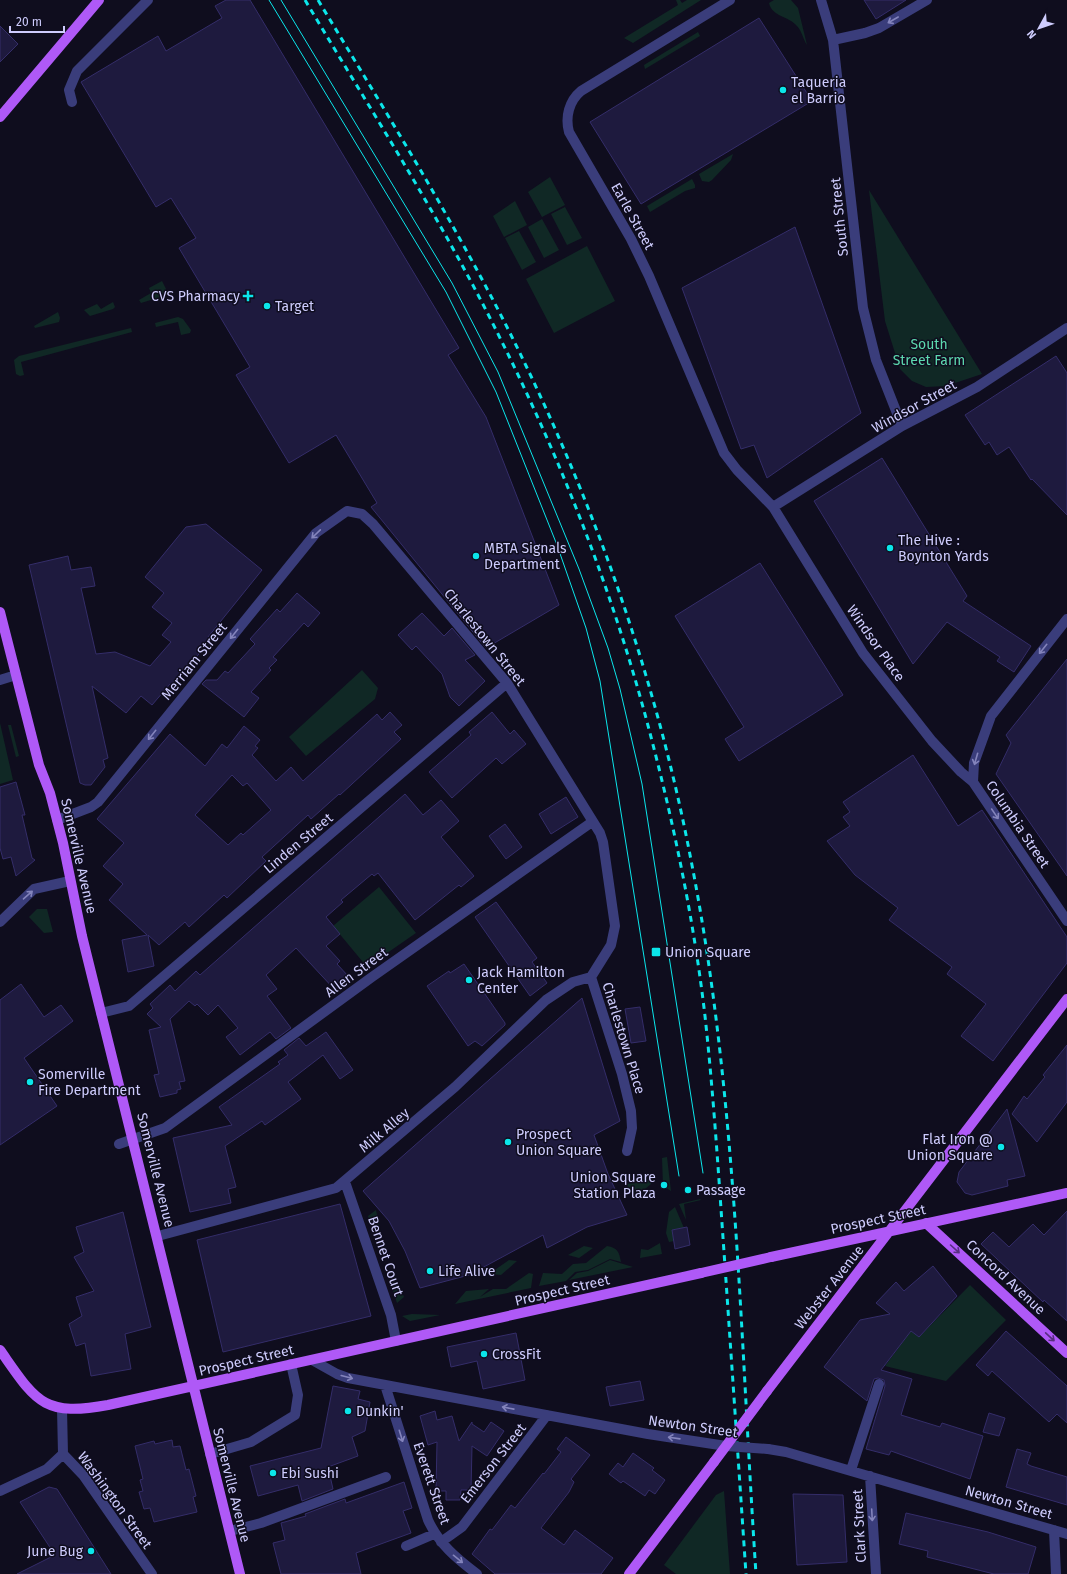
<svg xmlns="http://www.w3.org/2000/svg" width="1067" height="1574" viewBox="0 0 1067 1574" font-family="'Fira Sans',sans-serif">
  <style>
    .green { fill: #102825 }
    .building { fill: #1e1a3e; stroke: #342d69; fill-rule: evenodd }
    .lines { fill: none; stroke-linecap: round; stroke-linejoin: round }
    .minor { stroke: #3a3d7b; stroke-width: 10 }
    .major { stroke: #af59f7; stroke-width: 10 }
    .tram { stroke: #0be6ea; stroke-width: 1 }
    .rail { stroke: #0be6ea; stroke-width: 3; stroke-dasharray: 6 5; stroke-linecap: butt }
    .minor-bridge { stroke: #3a3d7b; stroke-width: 10 }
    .major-bridge { stroke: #af59f7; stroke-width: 10 }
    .oneway { stroke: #8484bc }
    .oneway2 { stroke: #572f80 }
    .poi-dot { fill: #0be6ea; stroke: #0f0d1e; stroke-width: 1.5 }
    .labels { text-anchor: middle; stroke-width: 3; stroke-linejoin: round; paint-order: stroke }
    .poi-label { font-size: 14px; fill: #ceccfd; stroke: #0f0d1e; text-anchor: start }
    .street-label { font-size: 14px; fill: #ceccfd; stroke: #0f0d1e }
    .park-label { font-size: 14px; fill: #5dd8af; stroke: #0f0d1e }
  </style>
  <rect width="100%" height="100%" fill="#0f0d1e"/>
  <path class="green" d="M 676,0 L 680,0 L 682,3 L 687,0 L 701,0 L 633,43 L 624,38 L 678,5 Z
    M 774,0 L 791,0 L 798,8 L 807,45 C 803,39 802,31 797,26 C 789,16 772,17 769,3 Z
    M 698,32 L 700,36 L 645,69 L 644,65 Z
    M 733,154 L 731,160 L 712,180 L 709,182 L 702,181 L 699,174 Z
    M 550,177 L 565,205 L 542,217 L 528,192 Z
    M 692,179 L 695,185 L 695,188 L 685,191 L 650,212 L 647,206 Z
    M 869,190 L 982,374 L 946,386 L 926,387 L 912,381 L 900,369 L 885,321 Z
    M 515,201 L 527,225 L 504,237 L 493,216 Z
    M 565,207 L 582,238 L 567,245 L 551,214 Z
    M 542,219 L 559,250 L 544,258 L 528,227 Z
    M 519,231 L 536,262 L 522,270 L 505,238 Z
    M 587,246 L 615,301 L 554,333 L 526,279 Z
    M 162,281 L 166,289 L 164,296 L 141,303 L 139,300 L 151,293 L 149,288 Z
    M 113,302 L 115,307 L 113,309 L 90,316 L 84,310 L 97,304 L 101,309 Z
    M 58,312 L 60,318 L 59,322 L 35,328 L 34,326 Z
    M 178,317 L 183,319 L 191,330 L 190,333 L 181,335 L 178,322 L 156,327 L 155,323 Z
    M 131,328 L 132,332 L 21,362 L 24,375 L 20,376 L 16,374 L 14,360 L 19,356 Z
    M 362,670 L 378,688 L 375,699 L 306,756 L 289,737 Z
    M 0,723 L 13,780 L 0,784 Z
    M 8,725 L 11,725 L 19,756 L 16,757 Z
    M 379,887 L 416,933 L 367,967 L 333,926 Z
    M 37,909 L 47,909 L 53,932 L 44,933 L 29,917 Z
    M 667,1157 L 671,1191 L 663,1186 L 662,1158 Z
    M 652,1174 L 651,1184 L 639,1194 L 630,1193 L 626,1184 L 641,1182 Z
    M 700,1199 L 701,1200 L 684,1204 L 686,1220 L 679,1204 Z
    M 675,1207 L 684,1228 L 672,1230 L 674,1241 L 669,1242 L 666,1233 L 669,1212 Z
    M 376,1210 L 382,1239 L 375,1238 L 368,1216 Z
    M 660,1243 L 662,1254 L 640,1258 L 641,1249 L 648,1250 Z
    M 584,1246 L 593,1248 L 579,1258 L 568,1255 Z
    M 607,1246 C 618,1248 619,1252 621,1262 L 610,1259 L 588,1270 L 575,1272 L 566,1281 L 539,1286 L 543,1273 L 562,1274 L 573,1264 L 586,1263 Z
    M 509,1260 L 517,1261 L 501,1275 L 489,1274 Z
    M 610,1260 L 633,1267 L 569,1280 L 577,1273 L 588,1271 Z
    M 529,1273 L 533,1274 L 531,1288 L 455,1304 L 466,1291 L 489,1289 L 480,1297 L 493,1289 L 506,1289 Z
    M 395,1277 L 404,1297 L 397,1303 L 389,1279 Z
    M 970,1285 L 1006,1320 L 946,1381 L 885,1366 L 911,1331 L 919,1337 Z
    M 412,1314 L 440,1315 L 410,1321 L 402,1316 Z
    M 724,1491 L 730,1574 L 676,1574 L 664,1565 L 716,1495 Z"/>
  <path class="building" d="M 226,0 L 250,0 L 459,348 L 448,355 L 486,417 L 559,605 L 486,648 L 371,507 L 377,503 L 336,435 L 289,463 L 236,375 L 250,367 L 179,248 L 196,238 L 171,198 L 156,207 L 81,82 L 158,36 L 166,51 L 222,18 L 215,6 Z
    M 864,0 L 906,0 L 876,19 Z
    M 759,18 L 812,101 L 641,204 L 590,122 Z
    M 0,26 L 18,44 L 0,62 Z
    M 795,227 L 861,413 L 767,478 L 754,445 L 741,449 L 682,288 Z
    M 1056,356 L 1067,373 L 1067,515 L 1032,479 L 1031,480 L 1009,447 L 997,455 L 989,442 L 985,445 L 965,415 Z
    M 882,458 L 967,596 L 963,601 L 1031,646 L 1014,672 L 997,661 L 1000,657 L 947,622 L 913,664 L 814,501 Z
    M 206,524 L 262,570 L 208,637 L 210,638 L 198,653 L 199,654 L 171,685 L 170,684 L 152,705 L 141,696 L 126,713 L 92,686 L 108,758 L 103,760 L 105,767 L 91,785 L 85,785 L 80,783 L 29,565 L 68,556 L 71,570 L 91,567 L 95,586 L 81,588 L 96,654 L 115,652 L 150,666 L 171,642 L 162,635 L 172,623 L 152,607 L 164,593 L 145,577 L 186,527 Z
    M 760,563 L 843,695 L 739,761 L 725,739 L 744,727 L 675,616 Z
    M 297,593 L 320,613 L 308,627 L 304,623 L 273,657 L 277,660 L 269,668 L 271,670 L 251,692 L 259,698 L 244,717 L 202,684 L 206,680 L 217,680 L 225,671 L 228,673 L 255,644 L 250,639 L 277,609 L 280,612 Z
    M 422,613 L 444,636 L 452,628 L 475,655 L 465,660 L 485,681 L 459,706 L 450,697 L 442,674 L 416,646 L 412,650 L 398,635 Z
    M 1067,659 L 1067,876 L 996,774 L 1011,743 L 1006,735 Z
    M 390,712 L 402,725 L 394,732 L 401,739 L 340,795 L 339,794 L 311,819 L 308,815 L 262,857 L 266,861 L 227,898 L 224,895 L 189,927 L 185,922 L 159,945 L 148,935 L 154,966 L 128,972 L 122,940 L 147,935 L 109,900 L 123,884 L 103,866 L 124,843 L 97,819 L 170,734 L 205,766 L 222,744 L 227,748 L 244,726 L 260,740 L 255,746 L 258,748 L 252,755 L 276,781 L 291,767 L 303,781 L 377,714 L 382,720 ZM 232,775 L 243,786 L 247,783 L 271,810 L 243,835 L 241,833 L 228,845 L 195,815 Z
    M 492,712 L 510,734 L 514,730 L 526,744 L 502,764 L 496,758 L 452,798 L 429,772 L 471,735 L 469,732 Z
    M 913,755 L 958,826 L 982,810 L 1067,937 L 1067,963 L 993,1061 L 961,1036 L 986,1004 L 947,974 L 952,967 L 889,920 L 898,908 L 855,875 L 827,841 L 850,826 L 843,817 L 850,812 L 843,802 Z
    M 16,782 L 25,815 L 22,815 L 32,858 L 35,860 L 16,876 L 11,857 L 3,859 L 0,848 L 0,787 Z
    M 405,794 L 423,815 L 441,800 L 459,821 L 441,837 L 474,876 L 461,887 L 459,885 L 415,920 L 378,873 L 374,876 L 372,874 L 341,900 L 343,902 L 326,917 L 340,934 L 326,946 L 340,961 L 337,964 L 349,977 L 335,990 L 296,948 L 266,975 L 277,989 L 267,996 L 291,1028 L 276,1039 L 270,1032 L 240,1055 L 226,1037 L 238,1028 L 218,1005 L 208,1015 L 197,1004 L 195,1006 L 189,1001 L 170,1019 L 185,1081 L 179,1082 L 181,1089 L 177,1090 L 177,1093 L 160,1097 L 154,1075 L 159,1074 L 149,1030 L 161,1027 L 147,1014 L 153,1008 L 150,1004 L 170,985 L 175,991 L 196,971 L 200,975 Z
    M 566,797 L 578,817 L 551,834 L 539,814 Z
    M 505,824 L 522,847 L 506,859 L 489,836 Z
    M 496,902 L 537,958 L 532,962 L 547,983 L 530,996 L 475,917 Z
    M 464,964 L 505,1023 L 505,1025 L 482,1046 L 475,1041 L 468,1046 L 427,986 L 449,971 L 450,973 Z
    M 21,984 L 44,1017 L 61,1005 L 73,1021 L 24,1058 L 57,1106 L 0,1145 L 0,1000 Z
    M 582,998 L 620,1121 L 594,1135 L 608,1174 L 627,1215 L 587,1227 L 547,1248 L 543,1235 L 469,1275 L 420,1288 L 405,1251 L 389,1221 L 363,1191 Z
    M 640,1007 L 646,1041 L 631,1043 L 625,1009 Z
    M 326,1032 L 353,1070 L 340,1079 L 323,1055 L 288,1082 L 301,1099 L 265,1125 L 262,1121 L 225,1146 L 236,1187 L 228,1189 L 231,1203 L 190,1212 L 173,1138 L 232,1125 L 219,1107 L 280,1064 L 278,1062 L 288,1055 L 284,1050 L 299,1038 L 306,1046 Z
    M 1067,1045 L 1067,1102 L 1037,1142 L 1012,1114 L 1024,1096 L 1027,1099 L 1045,1077 L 1043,1075 Z
    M 1007,1109 L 1025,1176 L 1007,1180 L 1008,1186 L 972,1195 L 965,1193 L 957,1182 L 959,1172 Z
    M 340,1204 L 371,1316 L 223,1352 L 197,1240 Z
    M 1067,1211 L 1067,1321 L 1044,1300 L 1043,1302 L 981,1244 L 993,1232 L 1009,1247 L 1033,1224 L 1044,1235 Z
    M 123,1212 L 151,1327 L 125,1334 L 131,1369 L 91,1376 L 85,1343 L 76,1346 L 69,1324 L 82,1316 L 76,1297 L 94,1291 L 74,1257 L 84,1252 L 76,1227 Z
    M 687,1227 L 690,1245 L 675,1249 L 672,1230 Z
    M 933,1266 L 957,1296 L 919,1337 L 911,1331 L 881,1370 L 912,1379 L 901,1415 L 940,1427 L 942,1423 L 983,1436 L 970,1479 L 891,1451 L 889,1455 L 866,1449 L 885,1386 L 884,1380 L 878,1378 L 874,1379 L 867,1401 L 824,1367 L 860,1320 L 890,1314 L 876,1303 L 896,1282 L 904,1291 Z
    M 1006,1331 L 1067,1386 L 1067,1423 L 1057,1414 L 1049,1422 L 992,1371 L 988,1376 L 976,1365 Z
    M 516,1333 L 525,1380 L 483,1389 L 477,1361 L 451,1367 L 447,1347 Z
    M 640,1381 L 644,1400 L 610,1406 L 606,1387 Z
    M 333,1386 L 360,1391 L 358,1399 L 370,1402 L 365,1431 L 352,1437 L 358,1456 L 328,1467 L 333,1489 L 302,1501 L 298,1485 L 258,1496 L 250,1466 L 321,1448 Z
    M 435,1411 L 437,1420 L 452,1416 L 459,1441 L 472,1422 L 472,1424 L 484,1432 L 491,1422 L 504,1431 L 487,1456 L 472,1446 L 471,1490 L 461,1490 L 460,1500 L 446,1500 L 446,1491 L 436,1491 L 437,1442 L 428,1445 L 420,1416 Z
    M 989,1413 L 1005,1418 L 999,1436 L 983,1432 Z
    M 566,1437 L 590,1455 L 571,1479 L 574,1482 L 569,1492 L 541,1528 L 564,1545 L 575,1530 L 613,1558 L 601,1574 L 495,1574 L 472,1554 L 490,1529 L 492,1530 L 511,1505 L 515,1508 L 543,1473 L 544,1474 L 561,1452 L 557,1449 Z
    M 172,1440 L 173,1447 L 180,1446 L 186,1470 L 189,1469 L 196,1496 L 193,1497 L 197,1512 L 154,1522 L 150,1508 L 144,1509 L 139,1492 L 143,1491 L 140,1480 L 143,1479 L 135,1446 L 154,1441 L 155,1444 Z
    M 1017,1449 L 1031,1453 L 1027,1464 L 1031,1466 L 1067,1477 L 1067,1505 L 1006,1487 Z
    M 633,1453 L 654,1468 L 652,1470 L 665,1480 L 655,1494 L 649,1490 L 645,1496 L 623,1481 L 621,1483 L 609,1474 L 618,1463 L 623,1467 Z
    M 404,1482 L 412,1508 L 403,1511 L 411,1533 L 356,1553 L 361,1574 L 281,1574 L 273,1543 L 285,1540 L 281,1523 L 306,1516 L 305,1514 L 345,1499 L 346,1503 Z
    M 49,1487 L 57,1489 L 111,1574 L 17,1574 L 55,1555 L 20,1502 Z
    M 793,1494 L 843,1495 L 847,1562 L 797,1565 Z
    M 906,1513 L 988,1532 L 1036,1547 L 1028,1574 L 994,1574 L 927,1557 L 928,1551 L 899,1544 Z"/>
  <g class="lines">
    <path class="minor" d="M 730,0 L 581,91 C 569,101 565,117 569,132 L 631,239 L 649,276 L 724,453 L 737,470 L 773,507 L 863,653 L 932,741 L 961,772 L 973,782
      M 821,0 L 833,40 L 863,308 L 876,360 L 902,426
      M 833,40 L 865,33 L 879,28 L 927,0
      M 72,102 L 69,90 L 77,71 L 148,0
      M 773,507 L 902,426 L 977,387 L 1067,328
      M 1067,619 L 991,716 L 974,763 L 973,782 L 1067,921
      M 0,680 L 16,675
      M 57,820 L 91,807 L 98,802 L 316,533 L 347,511 L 362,514 L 373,524 L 507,683 L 600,833 L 603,842 L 615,926 L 611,945 L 591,977 L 622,1074 L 631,1111 L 632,1128 L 627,1151
      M 0,922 L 34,889 L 70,881
      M 101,1013 L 129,1006 L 507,683
      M 119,1144 L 165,1128 L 372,977 L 592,822
      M 345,1182 L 391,1315 L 396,1341
      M 158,1236 L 336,1188 L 455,1087 L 546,1000 L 573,982 L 591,977
      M 312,1360 L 337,1374 L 348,1378 L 648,1434 L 726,1446
      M 385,1385 L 428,1520 C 439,1544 456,1558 477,1574
      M 62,1409 L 63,1454 L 83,1475 L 152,1574
      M 768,1449 L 786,1452 L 1067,1534
      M 210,1454 L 251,1442 L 295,1415 L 298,1395 L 291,1364
      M 851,1470 L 879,1384
      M 870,1476 L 876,1574
      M 0,1491 L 47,1469 L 63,1454
      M 1054,1530 L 1056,1574
      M 230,1531 L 261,1523 L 386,1477
      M 441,1542 L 462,1527 L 547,1415
      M 406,1546 L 434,1534"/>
    <path class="major" d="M 0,117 L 99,0
      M 0,612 L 39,765 L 50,793 L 63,843 L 82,936 L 240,1574
      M 926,1223 L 1067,1353
      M 771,1257 L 1067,1193
      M 0,1350 C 36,1401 42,1417 108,1405 L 701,1273
      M 767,1391 L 1067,999
      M 629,1574 L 714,1462"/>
    <path class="tram" d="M 269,0 L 446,292 L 496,392 L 557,545 L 586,628 L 600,681 L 679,1176
      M 281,0 L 452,283 L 498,372 L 579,569 L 608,648 L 620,689 L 642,784 L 703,1173"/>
    <path class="rail" d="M 305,0 C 372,112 443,222 501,340 C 564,466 616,601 651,737 C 675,829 694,922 705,1016 C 714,1099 719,1182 725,1266 C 732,1368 739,1471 746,1574
      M 318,0 C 384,109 452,218 510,333 C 593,499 656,677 691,860 C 737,1095 740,1336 756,1574"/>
    <path class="minor-bridge" d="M 726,1446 L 768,1449"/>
    <path class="major-bridge" d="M 701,1273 L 771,1257
      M 714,1462 L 767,1391"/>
  </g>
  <defs><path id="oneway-shaft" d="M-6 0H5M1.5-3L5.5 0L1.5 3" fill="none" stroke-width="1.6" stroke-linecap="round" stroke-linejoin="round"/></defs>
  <g class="oneway">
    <use href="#oneway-shaft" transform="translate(893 20) rotate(150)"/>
    <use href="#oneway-shaft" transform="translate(316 534) rotate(136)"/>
    <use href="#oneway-shaft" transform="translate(234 634) rotate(129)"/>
    <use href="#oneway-shaft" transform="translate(1043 649) rotate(129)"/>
    <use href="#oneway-shaft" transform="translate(152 735) rotate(129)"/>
    <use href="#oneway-shaft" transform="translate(976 759) rotate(106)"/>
    <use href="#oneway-shaft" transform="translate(995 814) rotate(56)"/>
    <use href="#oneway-shaft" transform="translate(28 895) rotate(-41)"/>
    <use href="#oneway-shaft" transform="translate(347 1377) rotate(15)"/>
    <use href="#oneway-shaft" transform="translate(508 1408) rotate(-169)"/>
    <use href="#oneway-shaft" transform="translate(401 1436) rotate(73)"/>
    <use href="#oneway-shaft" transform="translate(674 1438) rotate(-172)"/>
    <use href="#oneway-shaft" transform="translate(872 1515) rotate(87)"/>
    <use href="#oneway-shaft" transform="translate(458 1559) rotate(39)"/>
  </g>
  <g class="oneway2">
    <use href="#oneway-shaft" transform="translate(955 1249) rotate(42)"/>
    <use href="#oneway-shaft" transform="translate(1050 1337) rotate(43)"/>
  </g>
  <g class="poi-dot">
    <circle cx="783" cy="90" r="4"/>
    <path d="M246 290h4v4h4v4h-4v4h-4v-4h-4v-4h4z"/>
    <circle cx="267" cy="306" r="4"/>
    <circle cx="890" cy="548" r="4"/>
    <circle cx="476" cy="556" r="4"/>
    <rect x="651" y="947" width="10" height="10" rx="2"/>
    <circle cx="469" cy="980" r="4"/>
    <circle cx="30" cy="1082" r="4"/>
    <circle cx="508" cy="1142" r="4"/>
    <circle cx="1001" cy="1147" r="4"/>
    <circle cx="664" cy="1185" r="4"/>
    <circle cx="688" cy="1190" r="4"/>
    <circle cx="430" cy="1271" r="4"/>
    <circle cx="484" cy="1354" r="4"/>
    <circle cx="348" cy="1411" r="4"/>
    <circle cx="273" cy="1473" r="4"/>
    <circle cx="91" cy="1551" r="4"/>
  </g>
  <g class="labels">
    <g class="poi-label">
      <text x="791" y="87">Taqueria<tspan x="791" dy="16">el Barrio</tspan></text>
      <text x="240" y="301" text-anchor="end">CVS Pharmacy</text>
      <text x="275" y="311">Target</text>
      <text x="898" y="545">The Hive :<tspan x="898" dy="16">Boynton Yards</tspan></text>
      <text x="484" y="553">MBTA Signals<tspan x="484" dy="16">Department</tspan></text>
      <text x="665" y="957">Union Square</text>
      <text x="477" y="977">Jack Hamilton<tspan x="477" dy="16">Center</tspan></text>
      <text x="38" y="1079">Somerville<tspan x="38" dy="16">Fire Department</tspan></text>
      <text x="516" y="1139">Prospect<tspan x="516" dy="16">Union Square</tspan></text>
      <text x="993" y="1144" text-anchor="end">Flat Iron @<tspan x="993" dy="16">Union Square</tspan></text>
      <text x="656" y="1182" text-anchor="end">Union Square<tspan x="656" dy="16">Station Plaza</tspan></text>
      <text x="696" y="1195">Passage</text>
      <text x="438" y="1276">Life Alive</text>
      <text x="492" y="1359">CrossFit</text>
      <text x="356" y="1416">Dunkin'</text>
      <text x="281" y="1478">Ebi Sushi</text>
      <text x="83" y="1556" text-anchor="end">June Bug</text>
    </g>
    <g class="street-label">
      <text transform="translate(633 216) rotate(61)" y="5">Earle Street</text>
      <text transform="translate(839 217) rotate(-96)" y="5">South Street</text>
      <text transform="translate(914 406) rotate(-29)" y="5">Windsor Street</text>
      <text transform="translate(485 637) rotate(51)" y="5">Charlestown Street</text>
      <text transform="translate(876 643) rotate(55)" y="5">Windsor Place</text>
      <text transform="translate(194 661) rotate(-51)" y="5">Merriam Street</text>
      <text transform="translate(1018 824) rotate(56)" y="5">Columbia Street</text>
      <text transform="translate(298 843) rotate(-40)" y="5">Linden Street</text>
      <text transform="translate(79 856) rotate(77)" y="5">Somerville Avenue</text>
      <text transform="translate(356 972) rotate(-36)" y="5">Allen Street</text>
      <text transform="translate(624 1038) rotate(73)" y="5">Charlestown Place</text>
      <text transform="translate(384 1130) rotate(-40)" y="5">Milk Alley</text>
      <text transform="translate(156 1170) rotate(76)" y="5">Somerville Avenue</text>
      <text transform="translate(878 1219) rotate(-12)" y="5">Prospect Street</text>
      <text transform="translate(386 1256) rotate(71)" y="5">Bennet Court</text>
      <text transform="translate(1006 1277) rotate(43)" y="5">Concord Avenue</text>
      <text transform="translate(829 1287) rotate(-52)" y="5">Webster Avenue</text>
      <text transform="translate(562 1290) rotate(-13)" y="5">Prospect Street</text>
      <text transform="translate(246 1360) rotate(-13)" y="5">Prospect Street</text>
      <text transform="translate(693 1426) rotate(8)" y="5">Newton Street</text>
      <text transform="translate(493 1463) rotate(-52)" y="5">Emerson Street</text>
      <text transform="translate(432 1483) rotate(71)" y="5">Everett Street</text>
      <text transform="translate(232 1485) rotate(76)" y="5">Somerville Avenue</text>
      <text transform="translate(115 1500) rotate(54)" y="5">Washington Street</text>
      <text transform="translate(1009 1502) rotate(16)" y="5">Newton Street</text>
      <text transform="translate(859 1526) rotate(-93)" y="5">Clark Street</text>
    </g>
    <g class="park-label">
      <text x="929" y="349">South<tspan x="929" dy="16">Street Farm</tspan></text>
    </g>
  </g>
  <g transform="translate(1039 28) rotate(230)" stroke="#0f0d1e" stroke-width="3" paint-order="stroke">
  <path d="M0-3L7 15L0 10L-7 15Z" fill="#ceccfd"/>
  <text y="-6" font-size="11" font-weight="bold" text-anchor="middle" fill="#ceccfd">N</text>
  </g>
  <path d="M10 26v6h54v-6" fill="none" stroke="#ceccfd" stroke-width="2"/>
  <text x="16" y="26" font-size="12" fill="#ceccfd" stroke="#0f0d1e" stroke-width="3" paint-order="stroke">20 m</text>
</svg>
